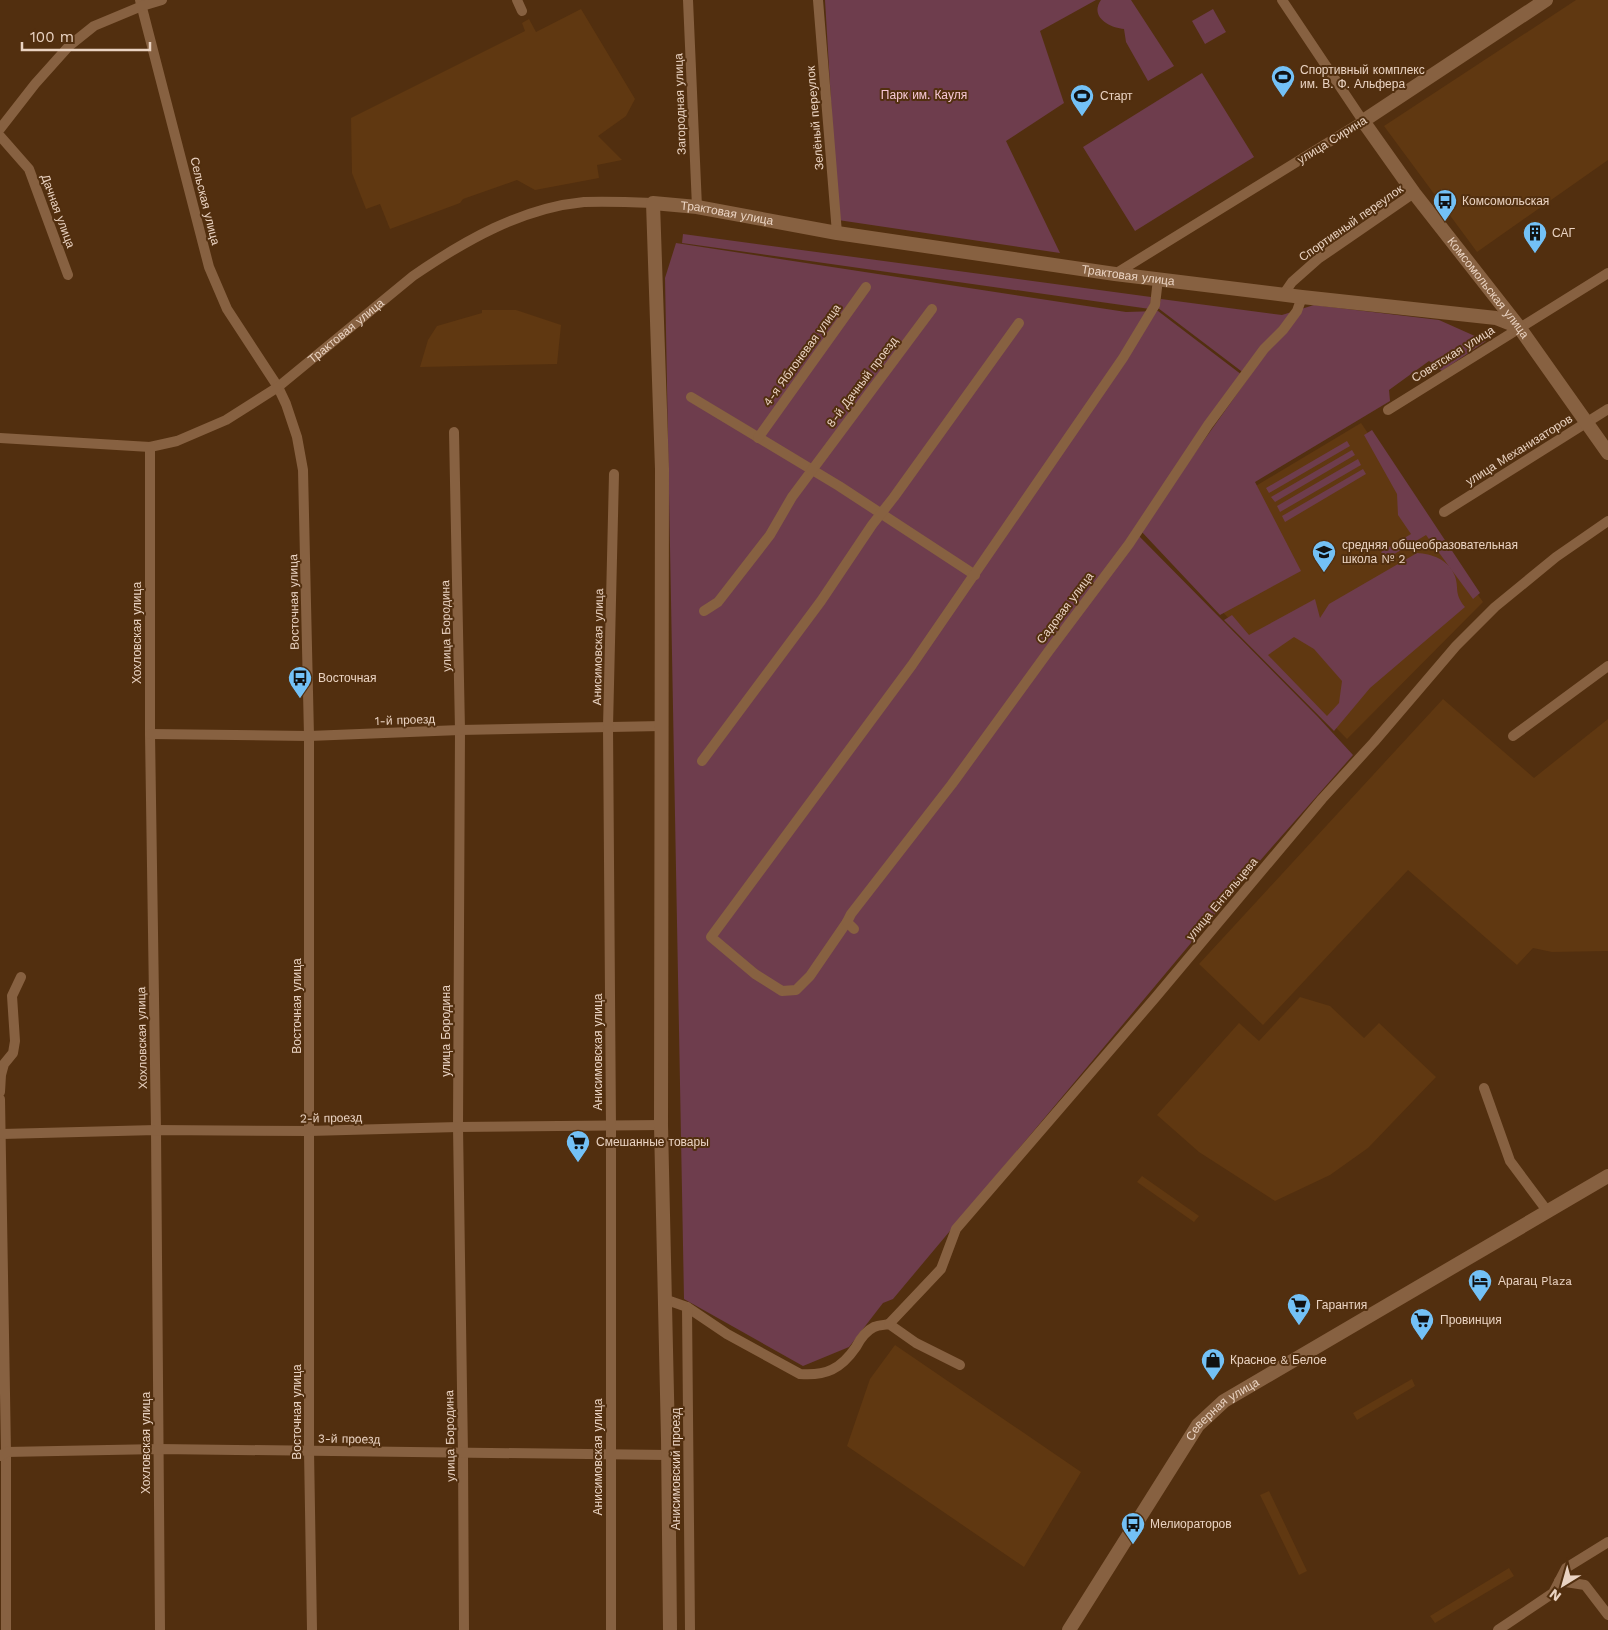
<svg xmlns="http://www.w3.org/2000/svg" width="1608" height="1630" viewBox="0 0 1608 1630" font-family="'Work Sans',sans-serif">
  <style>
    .built { fill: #603811 }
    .green { fill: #6e3d4d; fill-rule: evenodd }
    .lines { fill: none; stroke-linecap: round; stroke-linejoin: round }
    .street { stroke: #876141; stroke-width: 10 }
    .secondary { stroke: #876141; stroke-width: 14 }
    .labels { text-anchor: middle; stroke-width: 4; stroke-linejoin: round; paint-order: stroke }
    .poi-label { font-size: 12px; fill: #ead3c2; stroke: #522f0f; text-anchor: start }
    .park-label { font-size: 12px; fill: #f8c8d6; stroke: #522f0f }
    .street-label { font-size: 12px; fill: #ead3c2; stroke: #522f0f }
  </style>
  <rect width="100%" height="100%" fill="#522f0f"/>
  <path class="built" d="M 1576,0 L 1608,0 L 1608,160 L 1477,252 L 1384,126 Z
    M 581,9 L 635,99 L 626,116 L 598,136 L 622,160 L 597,165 L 599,178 L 535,190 L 517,180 L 463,199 L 460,203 L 390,229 L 380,204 L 366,209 L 352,173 L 351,118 L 525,31 L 522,23 L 529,19 L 536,32 Z
    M 482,310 L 516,310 L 561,325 L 557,364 L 420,367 L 428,340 L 437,326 L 482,313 Z
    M 1361,423 L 1483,602 L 1347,739 L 1157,545 Z
    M 1443,699 L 1534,778 L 1608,719 L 1608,951 L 1552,952 L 1533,948 L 1517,965 L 1408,870 L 1263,1025 L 1199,964 Z
    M 1300,997 L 1330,1006 L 1364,1038 L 1379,1023 L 1436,1077 L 1368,1148 L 1330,1175 L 1275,1201 L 1199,1152 L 1157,1115 L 1239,1023 L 1259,1041 Z
    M 1142,1176 L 1199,1216 L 1194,1222 L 1137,1182 Z
    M 895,1345 L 1081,1472 L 1024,1567 L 847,1446 L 870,1379 Z
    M 1412,1379 L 1415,1386 L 1357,1420 L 1353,1413 Z
    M 1269,1491 L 1307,1571 L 1299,1575 L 1260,1495 Z
    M 1509,1568 L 1514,1576 L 1435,1623 L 1430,1616 Z"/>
  <path class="green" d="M 825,0 L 1096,0 L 1040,31 L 1064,103 L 1006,141 L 1060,253 L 838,220 Z
    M 1101,0 L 1131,0 L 1174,66 L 1148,81 L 1126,42 L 1124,29 C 1110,28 1089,17 1101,0 Z
    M 1213,9 L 1226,32 L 1205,44 L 1192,21 Z
    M 1202,73 L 1254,157 L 1135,231 L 1083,147 Z
    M 683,234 L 1151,297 L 1150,309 L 682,243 Z
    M 676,243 L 1126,312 L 1158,311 L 1246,378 L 1135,532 L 1318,717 L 1353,755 L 1258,863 L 893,1299 L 883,1303 L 849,1347 L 803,1366 L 684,1299 L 665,278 Z
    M 1161,299 L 1282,315 L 1314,305 L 1439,320 L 1486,341 L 1442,371 L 1429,361 L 1389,390 L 1390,401 L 1255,482 L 1301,571 L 1220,615 L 1140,530 L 1249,377 L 1158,308 Z
    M 1372,430 L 1480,593 L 1473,599 L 1426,535 L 1386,559 L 1381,552 L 1411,534 L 1398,515 L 1397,494 L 1364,435 Z
    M 1347,441 L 1350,446 L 1269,493 L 1266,488 Z
    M 1352,450 L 1355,455 L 1275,502 L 1271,497 Z
    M 1358,459 L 1361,465 L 1280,512 L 1277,506 Z
    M 1363,469 L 1366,474 L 1285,522 L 1282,516 Z
    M 1417,553 C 1432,554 1447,559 1454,574 C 1460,587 1453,593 1465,607 L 1370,688 L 1334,731 L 1224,620 L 1232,615 L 1249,635 L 1315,599 L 1320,618 L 1329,604 ZM 1294,637 L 1314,649 L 1342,681 L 1339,703 L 1327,716 L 1268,655 Z"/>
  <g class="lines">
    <g class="street">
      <path d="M 140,0 L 209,267 L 227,309 L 278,387 L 286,404 L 297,437 L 303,470 L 309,736 L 309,1450 L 312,1630"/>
      <path d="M 517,0 L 522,11"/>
      <path d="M 688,0 L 697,207"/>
      <path d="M 818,0 L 837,233"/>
      <path d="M 0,129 L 35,84 L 69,46 L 94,26 L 142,6 L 162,0"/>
      <path d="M 0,136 L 29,169 L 68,275"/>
      <path d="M 1115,274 L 1363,121 L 1282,0"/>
      <path d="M 1283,295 L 1292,282 L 1318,259 L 1414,193"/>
      <path d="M 691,397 L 839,486 L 975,575"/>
      <path d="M 1388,410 L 1608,273"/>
      <path d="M 454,432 L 460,730 L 458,1127 L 463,1454 L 464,1630"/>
      <path id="s1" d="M 0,438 L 150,447 L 177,441 L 226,420 L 278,387 L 413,276 C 464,241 521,208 584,202 C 607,201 630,202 653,203"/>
      <path d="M 758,438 L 866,287"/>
      <path d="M 150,447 L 150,734 L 156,1130 L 160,1630"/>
      <path d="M 1444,512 L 1608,409"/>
      <path d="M 704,611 L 718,602 L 770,535 L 792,497 L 932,309"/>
      <path d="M 150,734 L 309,736 L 460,730 L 662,726"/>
      <path d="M 1513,736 L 1608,666"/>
      <path d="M 702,761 L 821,601 L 872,525 L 894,497 L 1019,323"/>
      <path d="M 847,922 L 810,976 L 796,990 L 782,991 L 755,974 L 711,937 L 912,665 L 1123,358 L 1155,305 L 1158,279"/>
      <path d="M 854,929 L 847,922 L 851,914 L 952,784 L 1048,652 L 1129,544 L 1208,425 L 1264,349 L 1283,330 L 1297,311 L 1302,297"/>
      <path d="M 1484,1088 L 1510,1161 L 1548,1212"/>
      <path d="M 0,1092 L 1,1075 L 4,1064 L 13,1053 L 15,1041 L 12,996 L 21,977"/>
      <path d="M 0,1099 L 6,1452 L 6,1630"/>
      <path d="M 2,1134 L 156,1130 L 309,1131 L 458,1127 L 661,1125"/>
      <path d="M 664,1299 L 687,1307 L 727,1334 L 800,1374 C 826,1376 841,1369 856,1347 C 860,1339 866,1331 874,1327 C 879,1325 885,1325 889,1324 L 916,1343 L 960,1365"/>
      <path d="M 687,1307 L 690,1630"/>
      <path d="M 889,1324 L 941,1269 L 956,1229 L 1155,998 L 1322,799 L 1374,742 L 1456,646 L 1495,607 L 1556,557 L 1608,521"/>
      <path d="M 0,1456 L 6,1452 L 159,1449 L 668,1455"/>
      <path d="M 1559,1581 L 1585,1585 L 1608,1615"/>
      <path d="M 611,1630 L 611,1127 L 608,727 L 614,474"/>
      <path d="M 1498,1630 L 1553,1593 L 1566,1568 L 1608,1542"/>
    </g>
    <g class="secondary">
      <path id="s2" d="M 1546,0 L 1363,121 L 1414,193 L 1519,327 L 1608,453"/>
      <path id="s3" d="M 670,1630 L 668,1439 L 661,1125 L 662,469 L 653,203 L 697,207 L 837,233 L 1115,274 L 1302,297 L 1496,318 L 1519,327"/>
      <path id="s4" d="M 1069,1630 L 1198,1425 L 1224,1401 L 1608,1176"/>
    </g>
  </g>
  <defs>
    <g id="stadium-pin" transform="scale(1.25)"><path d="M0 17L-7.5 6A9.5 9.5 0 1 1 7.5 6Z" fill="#73c1f6" stroke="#522f0f"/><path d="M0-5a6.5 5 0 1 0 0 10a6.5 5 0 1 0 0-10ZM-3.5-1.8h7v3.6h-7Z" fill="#111"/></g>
    <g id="bus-pin" transform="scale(1.25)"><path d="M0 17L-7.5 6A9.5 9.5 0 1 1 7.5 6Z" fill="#73c1f6" stroke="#522f0f"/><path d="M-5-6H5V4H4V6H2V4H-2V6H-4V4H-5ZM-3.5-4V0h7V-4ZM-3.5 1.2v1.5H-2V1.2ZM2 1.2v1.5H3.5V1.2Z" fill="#111"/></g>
    <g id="building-pin" transform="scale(1.25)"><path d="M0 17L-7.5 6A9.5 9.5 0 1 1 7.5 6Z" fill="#73c1f6" stroke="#522f0f"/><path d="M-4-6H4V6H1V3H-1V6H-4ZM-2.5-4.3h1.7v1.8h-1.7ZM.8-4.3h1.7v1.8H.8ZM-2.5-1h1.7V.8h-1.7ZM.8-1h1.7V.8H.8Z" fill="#111"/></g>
    <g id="school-pin" transform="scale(1.25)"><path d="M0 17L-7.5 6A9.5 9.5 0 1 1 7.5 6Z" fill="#73c1f6" stroke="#522f0f"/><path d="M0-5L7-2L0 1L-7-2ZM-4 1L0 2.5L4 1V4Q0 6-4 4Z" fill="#111"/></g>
    <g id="supermarket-pin" transform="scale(1.25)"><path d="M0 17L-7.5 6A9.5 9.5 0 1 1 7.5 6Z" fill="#73c1f6" stroke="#522f0f"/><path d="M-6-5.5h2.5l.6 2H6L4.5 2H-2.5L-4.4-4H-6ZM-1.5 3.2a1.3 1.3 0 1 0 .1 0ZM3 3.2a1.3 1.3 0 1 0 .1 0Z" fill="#111"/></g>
    <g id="hotel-pin" transform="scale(1.25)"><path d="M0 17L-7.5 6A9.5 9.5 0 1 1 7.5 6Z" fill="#73c1f6" stroke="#522f0f"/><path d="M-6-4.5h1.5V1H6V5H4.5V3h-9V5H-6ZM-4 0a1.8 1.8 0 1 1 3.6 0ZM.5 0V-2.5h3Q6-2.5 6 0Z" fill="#111"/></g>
    <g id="shop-pin" transform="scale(1.25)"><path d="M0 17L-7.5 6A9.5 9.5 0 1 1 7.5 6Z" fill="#73c1f6" stroke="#522f0f"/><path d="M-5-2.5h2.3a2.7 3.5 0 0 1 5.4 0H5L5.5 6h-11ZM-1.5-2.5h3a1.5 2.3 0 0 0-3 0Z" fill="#111"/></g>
  </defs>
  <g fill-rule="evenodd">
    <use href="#stadium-pin" x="1283" y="77"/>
    <use href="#stadium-pin" x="1082" y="96"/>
    <use href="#bus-pin" x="1445" y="201"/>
    <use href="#building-pin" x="1535" y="233"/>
    <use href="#school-pin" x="1324" y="552"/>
    <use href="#bus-pin" x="300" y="678"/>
    <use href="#supermarket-pin" x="578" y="1142"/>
    <use href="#hotel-pin" x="1480" y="1281"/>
    <use href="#supermarket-pin" x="1299" y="1305"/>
    <use href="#supermarket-pin" x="1422" y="1320"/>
    <use href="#shop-pin" x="1213" y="1360"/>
    <use href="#bus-pin" x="1133" y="1524"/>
  </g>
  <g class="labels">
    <g class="poi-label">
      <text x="1300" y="74">Спортивный комплекс<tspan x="1300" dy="14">им. В. Ф. Альфера</tspan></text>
      <text x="1100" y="100">Старт</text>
      <text x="1462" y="205">Комсомольская</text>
      <text x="1552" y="237">САГ</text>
      <text x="1342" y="549">средняя общеобразовательная<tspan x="1342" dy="14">школа № 2</tspan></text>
      <text x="318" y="682">Восточная</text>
      <text x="596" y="1146">Смешанные товары</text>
      <text x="1498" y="1285">Арагац Plaza</text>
      <text x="1316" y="1309">Гарантия</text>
      <text x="1440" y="1324">Провинция</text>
      <text x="1230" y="1364">Красное &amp; Белое</text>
      <text x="1150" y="1528">Мелиораторов</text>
    </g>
    <g class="park-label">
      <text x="924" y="99">Парк им. Кауля</text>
    </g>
    <g class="street-label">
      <text transform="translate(680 104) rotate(-92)" y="4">Загородная улица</text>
      <text transform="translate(815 118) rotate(-95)" y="4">Зелёный переулок</text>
      <text transform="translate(1332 140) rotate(-32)" y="4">улица Сирина</text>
      <text transform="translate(205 201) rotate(76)" y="4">Сельская улица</text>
      <text transform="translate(58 211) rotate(70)" y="4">Дачная улица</text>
      <text dy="4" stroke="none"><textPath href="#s3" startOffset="1502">Трактовая улица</textPath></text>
      <text transform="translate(1351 223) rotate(-35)" y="4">Спортивный переулок</text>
      <text dy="4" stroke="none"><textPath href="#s3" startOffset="1908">Трактовая улица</textPath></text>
      <text dy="4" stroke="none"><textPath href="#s2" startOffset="428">Комсомольская улица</textPath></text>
      <text dy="4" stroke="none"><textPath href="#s1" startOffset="381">Трактовая улица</textPath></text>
      <text transform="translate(1453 354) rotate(-32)" y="4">Советская улица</text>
      <text transform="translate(802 355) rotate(-54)" y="4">4-я Яблоневая улица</text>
      <text transform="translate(862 382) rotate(-53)" y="4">8-й Дачный проезд</text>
      <text transform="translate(1519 450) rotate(-32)" y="4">улица Механизаторов</text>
      <text transform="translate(294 602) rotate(-91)" y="4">Восточная улица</text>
      <text transform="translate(1065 608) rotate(-53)" y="4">Садовая улица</text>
      <text transform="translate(446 626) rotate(-91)" y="4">улица Бородина</text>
      <text transform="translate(137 633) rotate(-90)" y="4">Хохловская улица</text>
      <text transform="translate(598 647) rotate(-89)" y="4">Анисимовская улица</text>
      <text transform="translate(405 720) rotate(-2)" y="4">1-й проезд</text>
      <text transform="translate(1222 899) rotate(-50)" y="4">улица Ентальцева</text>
      <text transform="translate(297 1006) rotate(-90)" y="4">Восточная улица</text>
      <text transform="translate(446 1031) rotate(-90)" y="4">улица Бородина</text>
      <text transform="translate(142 1038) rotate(-91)" y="4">Хохловская улица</text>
      <text transform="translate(598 1052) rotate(-90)" y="4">Анисимовская улица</text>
      <text transform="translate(331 1118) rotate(-1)" y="4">2-й проезд</text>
      <text dy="4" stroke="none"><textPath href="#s4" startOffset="271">Северная улица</textPath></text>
      <text transform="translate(297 1412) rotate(-90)" y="4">Восточная улица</text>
      <text transform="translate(450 1436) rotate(-91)" y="4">улица Бородина</text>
      <text transform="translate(349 1439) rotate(1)" y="4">3-й проезд</text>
      <text transform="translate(146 1443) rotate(-90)" y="4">Хохловская улица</text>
      <text transform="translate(598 1457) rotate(-90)" y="4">Анисимовская улица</text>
      <text transform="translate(676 1469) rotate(-90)" y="4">Анисимовский проезд</text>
    </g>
  </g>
  <g transform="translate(1563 1585) rotate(217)" stroke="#522f0f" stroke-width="4" paint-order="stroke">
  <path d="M0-4L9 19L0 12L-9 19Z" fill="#ead3c2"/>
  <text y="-8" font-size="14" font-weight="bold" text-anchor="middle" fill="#ead3c2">N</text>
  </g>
  <path d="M22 42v8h128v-8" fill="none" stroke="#ead3c2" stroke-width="2.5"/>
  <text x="30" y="42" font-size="15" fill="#ead3c2" stroke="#522f0f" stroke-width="4" paint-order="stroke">100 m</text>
</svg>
